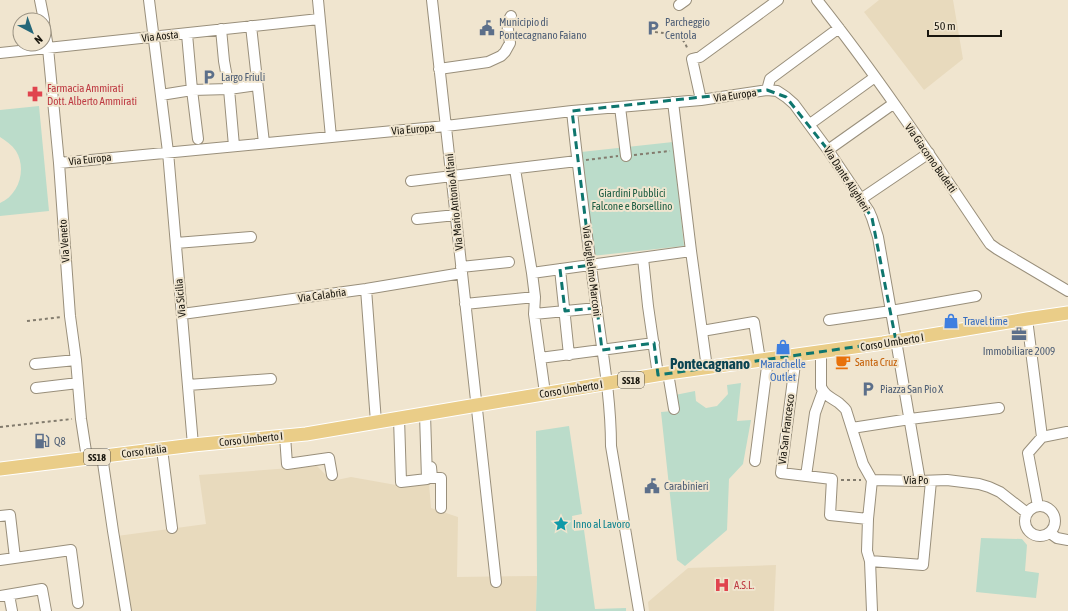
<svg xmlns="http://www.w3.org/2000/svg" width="1068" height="611" viewBox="0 0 1068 611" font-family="'Asap Condensed',sans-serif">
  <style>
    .built { fill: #e8dabd }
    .green { fill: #bbdcca }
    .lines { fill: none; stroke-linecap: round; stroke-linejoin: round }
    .minor-casing { stroke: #998f7b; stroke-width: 12 }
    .major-casing { stroke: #fff; stroke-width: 15 }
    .path { stroke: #837c6e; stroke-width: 2; stroke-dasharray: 3 3; stroke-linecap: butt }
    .minor { stroke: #fff; stroke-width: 10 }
    .major { stroke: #eacd88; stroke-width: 13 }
    .marked { fill: none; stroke: #0f766e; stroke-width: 3; stroke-dasharray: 8 5; stroke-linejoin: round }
    .labels { text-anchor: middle; stroke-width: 4; stroke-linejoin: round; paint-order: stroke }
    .shield { fill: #f0e5cf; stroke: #5a5448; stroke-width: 1 }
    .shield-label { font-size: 10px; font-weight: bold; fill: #19160e }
    .service-label { font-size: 11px; fill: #4e5e75; stroke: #f0e5cf; text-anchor: start }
    .street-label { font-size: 11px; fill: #19160e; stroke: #f0e5cf }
    .health-label { font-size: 11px; fill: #be3a42; stroke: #f0e5cf; text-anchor: start }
    .park-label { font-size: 11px; fill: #1c5d42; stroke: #f0e5cf }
    .shop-label { font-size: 11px; fill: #366cbe; stroke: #f0e5cf; text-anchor: start }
    .food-label { font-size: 11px; fill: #c56008; stroke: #f0e5cf; text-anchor: start }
    .culture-label { font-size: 11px; fill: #0d838f; stroke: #f0e5cf; text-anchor: start }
    .district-label { font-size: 15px; font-weight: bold; fill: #0b4452; stroke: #f0e5cf }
  </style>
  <rect width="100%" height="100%" fill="#f0e5cf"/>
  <path class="built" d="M 879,0 L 953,0 L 963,59 L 924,90 L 864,12 Z
    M 317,466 L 332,481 L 351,477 L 396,485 L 429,484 L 431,508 L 458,517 L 457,577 L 537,576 L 536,611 L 129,611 L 117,536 L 206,524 L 199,475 Z
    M 776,565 L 774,611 L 649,611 L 648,602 L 688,568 Z"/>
  <path class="green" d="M 39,106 L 49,211 L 0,216 L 0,203 C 19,195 27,169 16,151 C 12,145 6,141 0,137 L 0,110 Z
    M 673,142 L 684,246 L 592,256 L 581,152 Z
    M 741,383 L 737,421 L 751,420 L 743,464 L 729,479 L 727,530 L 685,566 L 677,560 L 661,412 L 673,411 L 670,396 L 695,391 L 696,401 L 706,408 L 717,406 L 728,394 L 727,385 Z
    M 569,426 L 582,514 L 572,516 L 574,531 L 584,530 L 595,609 L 626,608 L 626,611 L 536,611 L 537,576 L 536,431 Z
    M 981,538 L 1022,539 L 1027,545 L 1025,571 L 1039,573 L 1036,598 L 976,592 Z"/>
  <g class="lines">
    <g class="minor-casing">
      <path id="minor" d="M 40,0 L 44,20
        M 149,0 L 168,152 L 193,445
        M 318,0 L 331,137
        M 432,0 L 496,582
        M 817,0 C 879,78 934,161 990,244 L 997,249 L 1068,291
        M 679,5 L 686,0
        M 44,23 L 48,48 L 59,163 L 70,316 L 76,360 L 81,419 L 87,458
        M 251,26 L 264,143
        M 221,29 L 224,61 L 229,89 L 234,146
        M 187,34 L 192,90 L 198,139
        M 0,53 L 319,19
        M 439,69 L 488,62 L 501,56 L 505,52 L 510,43 L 507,23 L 511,16
        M 767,90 L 770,79 L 839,28
        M 161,95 L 192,90 L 229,89 L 257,85
        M 701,100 L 692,59 L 700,57 L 778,0
        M 673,102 L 691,251
        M 620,107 L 626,156
        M 572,111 C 579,181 589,250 598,319 C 604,361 611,404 611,446 L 639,611
        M 810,124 L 875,77
        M 828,150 L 893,104
        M 59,163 L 446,126 L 572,111 L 701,100 L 767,90 L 777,91 L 786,97 L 794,104 L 828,150 L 869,211 L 872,218 L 878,237 L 891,311 L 920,481
        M 515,169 L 532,273 L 535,297 L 534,314 L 545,393
        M 411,181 L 577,161
        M 861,199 L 929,153
        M 417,219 L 456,215
        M 176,243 L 251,237
        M 643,258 L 648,306 L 658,375
        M 461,267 L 509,262
        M 560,269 L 569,355
        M 532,273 L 691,251 L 707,368
        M 366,289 L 376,422
        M 465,304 L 535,297
        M 182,314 L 366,289 L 462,273
        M 534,314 L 597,308
        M 1027,319 L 1042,437
        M 829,320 L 891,311 L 976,296
        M 702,331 L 754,322 L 760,360
        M 821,353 L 821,387 C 826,397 831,397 839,403 C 841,405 844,407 846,410 L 863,464 L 872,480 L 920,481 L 947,480 L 979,484 L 989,487 L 1000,492 L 1027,513
        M 796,356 L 781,473 L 832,479 L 830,515 L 868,519
        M 540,358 L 654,343
        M 35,364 L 76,360
        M 668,373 L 674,409
        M 188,385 L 271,379
        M 36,388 L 78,383
        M 399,418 L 401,482 L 427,479 L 425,414
        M 852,428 L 910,419 L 999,408
        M 285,436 L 287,464 L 329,458 L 332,475
        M 162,449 L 172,528
        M 102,456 L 113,531 L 126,611
        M 755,461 L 768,359
        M 431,467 L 432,478 L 441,478 L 441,508
        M 806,476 L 815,413 L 823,391
        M 872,480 L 868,519 L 867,551 L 870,561 L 872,611
        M1025 521a15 15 0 1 1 30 0a15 15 0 1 1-30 0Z
        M 1038,506 L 1028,453 L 1042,437 L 1067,432
        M 0,516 L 10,515 L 15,558
        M 1050,533 L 1057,538 L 1068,540
        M 0,560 L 71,550 L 78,603
        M 870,561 L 923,565 L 931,481
        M 9,595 L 12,611
        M 0,596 L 42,589 L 46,611"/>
    </g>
    <g class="major-casing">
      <path id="major" d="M 0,469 L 193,445 L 306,434 L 477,405 L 668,373 L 883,343 L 1027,319 L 1068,313"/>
    </g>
    <path class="path" d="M 655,32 L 679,35 L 685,43 L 688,50
      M 634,155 L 670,151
      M 586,160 L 618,156
      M 27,321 L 62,317
      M 0,427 L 72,419
      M 841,480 L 861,480"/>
    <use href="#minor" class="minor"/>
    <use href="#major" class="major"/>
  </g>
  <path class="marked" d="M 767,90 L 786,97 L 828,150 L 872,218 L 896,341 L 658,375 L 654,343 L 602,350 L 597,308 L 565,311 L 560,269 L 591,265 L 572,111 Z"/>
  <defs>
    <g id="civic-bare" transform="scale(1.2)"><path d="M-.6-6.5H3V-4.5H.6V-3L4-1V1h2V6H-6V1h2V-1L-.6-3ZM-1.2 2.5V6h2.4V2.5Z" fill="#5c6f8a" stroke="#f0e5cf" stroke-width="2.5" paint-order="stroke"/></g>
    <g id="parking-bare" transform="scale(1.2)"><path d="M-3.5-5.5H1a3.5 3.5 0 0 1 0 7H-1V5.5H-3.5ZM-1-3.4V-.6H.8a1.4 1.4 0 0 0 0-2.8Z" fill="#5c6f8a" stroke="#f0e5cf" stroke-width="2.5" paint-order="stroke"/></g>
    <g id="pharmacy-bare" transform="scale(1.2)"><path d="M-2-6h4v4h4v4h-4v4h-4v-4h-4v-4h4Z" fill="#e0444e" stroke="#f0e5cf" stroke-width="2.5" paint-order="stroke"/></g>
    <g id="shop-bare" transform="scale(1.2)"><path d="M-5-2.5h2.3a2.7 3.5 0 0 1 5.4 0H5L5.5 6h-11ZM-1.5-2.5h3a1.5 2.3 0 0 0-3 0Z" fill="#3f7fe0" stroke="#f0e5cf" stroke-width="2.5" paint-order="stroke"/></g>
    <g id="office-bare" transform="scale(1.2)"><path d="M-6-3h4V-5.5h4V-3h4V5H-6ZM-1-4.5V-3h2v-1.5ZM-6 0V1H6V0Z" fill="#5c6f8a" stroke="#f0e5cf" stroke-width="2.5" paint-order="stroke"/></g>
    <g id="cafe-bare" transform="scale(1.2)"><path d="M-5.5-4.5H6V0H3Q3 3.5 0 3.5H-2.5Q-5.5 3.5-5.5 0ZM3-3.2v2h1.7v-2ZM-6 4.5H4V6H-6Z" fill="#e8710a" stroke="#f0e5cf" stroke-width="2.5" paint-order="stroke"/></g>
    <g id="fuel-bare" transform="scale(1.2)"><path d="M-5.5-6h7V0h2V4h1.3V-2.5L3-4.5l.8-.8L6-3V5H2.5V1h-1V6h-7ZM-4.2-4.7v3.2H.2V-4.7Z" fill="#5c6f8a" stroke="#f0e5cf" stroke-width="2.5" paint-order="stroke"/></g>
    <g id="sight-bare" transform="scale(1.2)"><path d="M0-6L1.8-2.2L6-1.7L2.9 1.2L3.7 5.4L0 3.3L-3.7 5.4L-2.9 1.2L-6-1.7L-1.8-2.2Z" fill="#0f9aa8" stroke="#f0e5cf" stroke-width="2.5" paint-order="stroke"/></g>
    <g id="hospital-bare" transform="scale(1.2)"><path d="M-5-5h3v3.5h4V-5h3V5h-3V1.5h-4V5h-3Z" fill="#e0444e" stroke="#f0e5cf" stroke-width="2.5" paint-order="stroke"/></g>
  </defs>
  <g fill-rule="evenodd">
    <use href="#civic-bare" x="487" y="28"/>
    <use href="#parking-bare" x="653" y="28"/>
    <use href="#parking-bare" x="209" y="77"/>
    <use href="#pharmacy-bare" x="35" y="94"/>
    <use href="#shop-bare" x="951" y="321"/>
    <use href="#office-bare" x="1019" y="334"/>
    <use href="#shop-bare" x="783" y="347"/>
    <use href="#cafe-bare" x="843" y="362"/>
    <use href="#parking-bare" x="868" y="389"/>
    <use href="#fuel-bare" x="42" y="441"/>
    <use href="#civic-bare" x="652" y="486"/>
    <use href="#sight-bare" x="561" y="524"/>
    <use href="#hospital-bare" x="722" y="585"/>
  </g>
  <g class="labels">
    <g class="shield">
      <rect x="618" y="372" width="26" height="16" rx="3"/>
      <rect x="84" y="449" width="26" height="16" rx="3"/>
    </g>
    <g class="shield-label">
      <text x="631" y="384">SS18</text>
      <text x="97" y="461">SS18</text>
    </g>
    <g class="service-label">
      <text x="499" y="26">Municipio di<tspan x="499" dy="13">Pontecagnano Faiano</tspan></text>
      <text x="665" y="26">Parcheggio<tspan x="665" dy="13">Centola</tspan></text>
      <text x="221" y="81">Largo Friuli</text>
      <text x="1019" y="355" text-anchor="middle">Immobiliare 2009</text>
      <text x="880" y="393">Piazza San Pio X</text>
      <text x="54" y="445">Q8</text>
      <text x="664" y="490">Carabinieri</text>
    </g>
    <g class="street-label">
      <text transform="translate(160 36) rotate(-6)" y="4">Via Aosta</text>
      <text transform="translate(735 95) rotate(-8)" y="4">Via Europa</text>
      <text transform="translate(413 129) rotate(-5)" y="4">Via Europa</text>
      <text transform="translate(931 158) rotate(55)" y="4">Via Giacomo Budetti</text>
      <text transform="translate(90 159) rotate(-6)" y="4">Via Europa</text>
      <text transform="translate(847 179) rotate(57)" y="4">Via Dante Alighieri</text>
      <text transform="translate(454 202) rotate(-96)" y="4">Via Mario Antonio Alfani</text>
      <text transform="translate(64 241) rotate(-94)" y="4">Via Veneto</text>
      <text transform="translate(592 271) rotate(83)" y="4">Via Guglielmo Marconi</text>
      <text transform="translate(322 295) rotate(-8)" y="4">Via Calabria</text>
      <text transform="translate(180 298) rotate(-95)" y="4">Via Sicilia</text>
      <text transform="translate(892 342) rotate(-9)" y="4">Corso Umberto I</text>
      <text transform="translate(571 389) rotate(-9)" y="4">Corso Umberto I</text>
      <text transform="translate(786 429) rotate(-83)" y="4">Via San Francesco</text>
      <text transform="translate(251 439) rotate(-6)" y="4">Corso Umberto I</text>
      <text transform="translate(144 451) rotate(-7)" y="4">Corso Italia</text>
      <text x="916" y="484">Via Po</text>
    </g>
    <g class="health-label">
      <text x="47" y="92">Farmacia Ammirati<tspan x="47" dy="13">Dott. Alberto Ammirati</tspan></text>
      <text x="734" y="589">A.S.L.</text>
    </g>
    <g class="park-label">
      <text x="632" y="197">Giardini Pubblici<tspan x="632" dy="13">Falcone e Borsellino</tspan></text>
    </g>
    <g class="shop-label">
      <text x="963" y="325">Travel time</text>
      <text x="783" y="368" text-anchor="middle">Marachelle<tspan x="783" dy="13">Outlet</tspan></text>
    </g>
    <g class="food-label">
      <text x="855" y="366">Santa Cruz</text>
    </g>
    <g class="culture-label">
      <text x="573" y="528">Inno al Lavoro</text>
    </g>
    <g class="district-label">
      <text x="710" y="369">Pontecagnano</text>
    </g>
  </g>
  <g transform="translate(32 32) rotate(139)"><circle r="19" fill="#f0e5cf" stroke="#9a9282"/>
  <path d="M0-3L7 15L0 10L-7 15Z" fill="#246779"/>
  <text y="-6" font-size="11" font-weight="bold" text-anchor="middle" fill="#19160e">N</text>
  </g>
  <path d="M928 30v6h73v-6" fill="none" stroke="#19160e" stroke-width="2"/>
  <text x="934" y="30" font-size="12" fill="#19160e" stroke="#f0e5cf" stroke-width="3" paint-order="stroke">50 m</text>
</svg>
